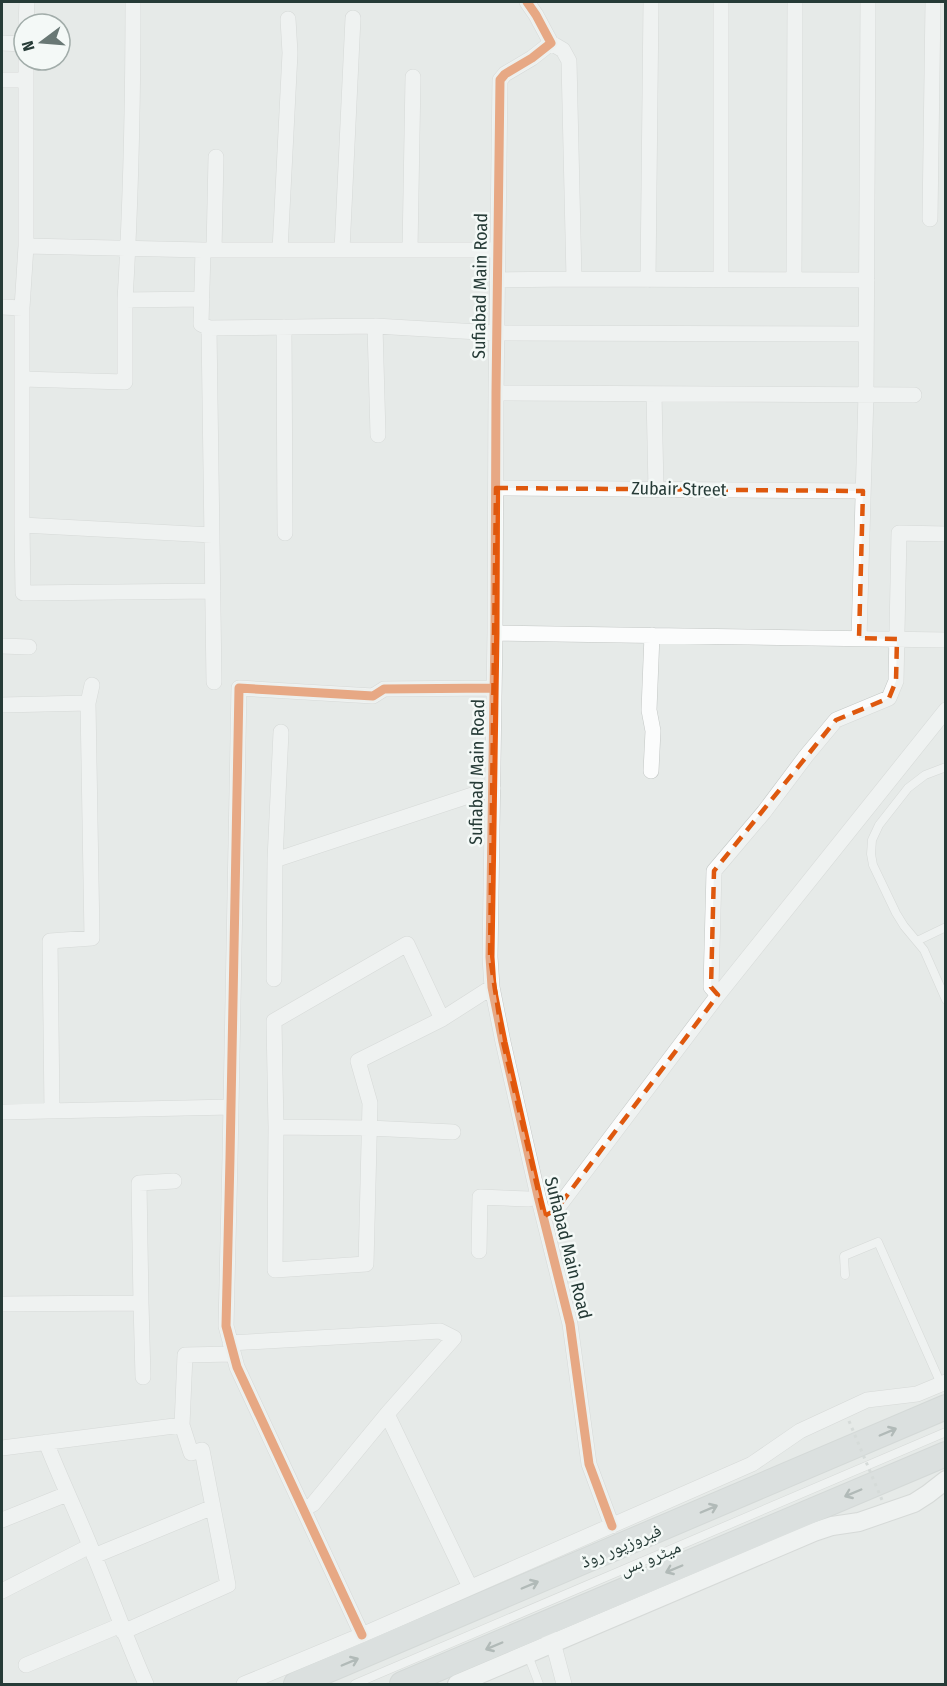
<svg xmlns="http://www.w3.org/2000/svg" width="947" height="1686" viewBox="0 0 947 1686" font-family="'Fira Sans Condensed','Noto Naskh Arabic',sans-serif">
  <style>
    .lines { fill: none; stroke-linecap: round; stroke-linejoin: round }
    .service-casing { stroke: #c3c7c5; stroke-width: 9 }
    .minor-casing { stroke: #c3c7c5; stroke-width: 16 }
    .tertiary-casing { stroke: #c3c7c5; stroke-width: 20 }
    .primary-casing { stroke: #bec5c4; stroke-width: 26 }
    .service { stroke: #fbfcfc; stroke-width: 8 }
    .minor { stroke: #fbfcfc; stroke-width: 15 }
    .tertiary { stroke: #fbfcfc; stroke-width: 18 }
    .primary { stroke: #cfd5d4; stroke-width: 24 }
    .path-bridge { stroke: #c2c9c7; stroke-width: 3; stroke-dasharray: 3 4.5; stroke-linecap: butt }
    .cycleway-casing { stroke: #f4f9f7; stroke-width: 13 }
    .cycleway { stroke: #e8590c; stroke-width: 9 }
    .oneway { stroke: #72807e }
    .marked { fill: none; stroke: #de580e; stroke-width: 4.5; stroke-dasharray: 12 8; stroke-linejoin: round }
    .labels { text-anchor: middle; stroke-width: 5; stroke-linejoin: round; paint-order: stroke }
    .street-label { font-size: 18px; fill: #263b37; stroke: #f4f9f7 }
  </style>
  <rect width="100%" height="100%" fill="#e6eae8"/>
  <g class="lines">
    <g class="service-casing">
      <path id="service" d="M 946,767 L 925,775 L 908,788 L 879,825 L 872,840 L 871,854 L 873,865 L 896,913 L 904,926 L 924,950 L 946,1000
        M 917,941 L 946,927
        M 845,1275 L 844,1256 L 878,1242 L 941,1384
        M 528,1655 L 539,1684
        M 355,1684 L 946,1432"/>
    </g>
    <g class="minor-casing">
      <path id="minor" d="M 527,2 L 536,15 L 551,43 L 532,58 L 505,74 L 500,80 L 496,393 L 495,633 L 490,957 L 492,987 L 503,1042 L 538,1196 L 570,1324 L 589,1464 L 612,1526
        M 26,24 L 27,2
        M 2,43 L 24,44
        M 26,60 L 26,246 L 22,308 L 22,525 L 212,535
        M 2,80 L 25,80
        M 930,219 L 933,2
        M 26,246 L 203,250
        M 214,250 L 216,157
        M 280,250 L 290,53 L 288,19
        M 342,250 L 353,18
        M 410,250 L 413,77
        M 574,279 L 867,280
        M 497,280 L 574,279 L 569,61 L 563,50 L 551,43
        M 648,280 L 651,2
        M 721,280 L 721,2
        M 794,280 L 795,2
        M 125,300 C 131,200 133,101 133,2
        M 2,307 L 22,308
        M 284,327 L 285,533
        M 209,328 L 201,324 L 203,250 L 497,250
        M 22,379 L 125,382 L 125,300 L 202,299
        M 496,393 L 914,395
        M 654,394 L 656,489
        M 378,435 L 375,326 L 496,333 L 866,334
        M 496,488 L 863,491
        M 22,525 L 23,593 L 213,591
        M 495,633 L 946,640
        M 859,638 L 866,394 L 868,2
        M 2,646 L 29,647
        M 214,682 L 209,328 L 375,326
        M 2,705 L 88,703 L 92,685
        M 651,771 L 653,731 L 649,710 L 652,635
        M 275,860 L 281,732
        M 274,979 L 275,860 L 493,788
        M 718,995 L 711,987 L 714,871 L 764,812 L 806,756 L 836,720 L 889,698 L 896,681 L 899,533 L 946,534
        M 442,1019 L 407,944 L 274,1021 L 276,1127 L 369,1128 L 453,1132
        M 52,1111 L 50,941 L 92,938 L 88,703
        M 2,1112 L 231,1107
        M 276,1127 L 275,1270 L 366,1264 L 370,1103 L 358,1061 L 442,1019 L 492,987
        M 544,1216 L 556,1210 L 718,995 L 946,710
        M 479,1251 L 480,1197 L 529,1199 L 538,1196
        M 141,1303 L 139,1183 L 174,1181
        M 2,1304 L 141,1303 L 143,1377
        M 230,1343 L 440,1331 L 454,1338 L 387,1414 L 313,1504 L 304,1509
        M 387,1414 L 470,1587
        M 182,1425 L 185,1355 L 233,1354
        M 46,1442 C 60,1478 77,1513 91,1548 C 110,1593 126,1639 146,1684
        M 2,1448 L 182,1425 L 191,1453 L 202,1450 L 228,1585 L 123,1632
        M 2,1520 L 67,1494
        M 94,1556 L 213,1507
        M 2,1591 L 90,1546
        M 548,1633 L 553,1642 L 564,1684
        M 362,1635 L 237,1367 L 226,1326 L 230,1158 L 239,688 L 373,696 L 384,689 L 494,688
        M 26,1665 L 121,1625
        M 244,1684 L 362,1635 L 752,1464 L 800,1431 L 867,1400 L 917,1394 L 946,1382"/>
    </g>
    <g class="tertiary-casing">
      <path id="tertiary" d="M 457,1684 L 814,1532 L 832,1526 L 859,1522 L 914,1503 L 928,1494 L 946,1480"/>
    </g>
    <g class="primary-casing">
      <path id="primary" d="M 296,1684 L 946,1407
        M 402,1684 L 946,1454"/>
    </g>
    <use href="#service" class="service"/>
    <use href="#minor" class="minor"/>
    <use href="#tertiary" class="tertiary"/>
    <use href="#primary" class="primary"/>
    <path class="path-bridge" d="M 849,1421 L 882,1500"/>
    <g class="cycleway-casing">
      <path id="cycleway" d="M 527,2 L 536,15 L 551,43 L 532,58 L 505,74 L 500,80 L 496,393 L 495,633 L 490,957 L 492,987 L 503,1042 L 538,1196 L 570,1324 L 589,1464 L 612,1526
        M 362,1635 L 237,1367 L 226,1326 L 230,1158 L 239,688 L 373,696 L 384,689 L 494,688"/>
    </g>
    <use href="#cycleway" class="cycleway"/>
  </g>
  <defs><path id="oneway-shaft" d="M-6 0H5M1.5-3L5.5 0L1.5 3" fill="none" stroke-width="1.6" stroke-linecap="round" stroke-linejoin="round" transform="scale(1.5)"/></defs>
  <g class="oneway">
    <use href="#oneway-shaft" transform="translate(888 1432) rotate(-23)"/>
    <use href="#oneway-shaft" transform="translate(853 1493) rotate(157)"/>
    <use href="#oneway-shaft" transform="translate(709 1509) rotate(-23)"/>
    <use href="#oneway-shaft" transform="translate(674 1569) rotate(157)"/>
    <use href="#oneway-shaft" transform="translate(530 1585) rotate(-23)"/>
    <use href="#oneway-shaft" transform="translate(494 1646) rotate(157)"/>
    <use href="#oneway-shaft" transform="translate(350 1662) rotate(-23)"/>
  </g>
  <path d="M0 0H947V1686H0ZM 496,488 L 863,491 L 859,638 L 897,639 L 896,681 L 889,698 L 836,720 L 714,871 L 711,987 L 718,995 L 556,1210 L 544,1216 L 503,1042 L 490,957 Z" fill="#e6eae8" fill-opacity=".55" fill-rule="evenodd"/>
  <path class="marked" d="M 496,488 L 863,491 L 859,638 L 897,639 L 896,681 L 889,698 L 836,720 L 714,871 L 711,987 L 718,995 L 556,1210 L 544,1216 L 503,1042 L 490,957 Z"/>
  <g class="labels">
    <g class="street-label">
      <text transform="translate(480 286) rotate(-89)" y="6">Sufiabad Main Road</text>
      <text transform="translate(679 489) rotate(1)" y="6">Zubair Street</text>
      <text transform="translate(477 772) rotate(-89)" y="6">Sufiabad Main Road</text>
      <text transform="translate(568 1248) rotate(76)" y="6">Sufiabad Main Road</text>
      <text transform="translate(621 1546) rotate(-23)" y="6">فیروزپور روڈ</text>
      <text transform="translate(650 1558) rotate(-23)" y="6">میٹرو بس</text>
    </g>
  </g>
  <rect width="947" height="1686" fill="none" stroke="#263b37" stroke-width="6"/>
  <g transform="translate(42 42) rotate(254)"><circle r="28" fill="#f4f9f7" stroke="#a2adaa" stroke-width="1.5"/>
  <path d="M0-4.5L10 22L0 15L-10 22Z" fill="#697875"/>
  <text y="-9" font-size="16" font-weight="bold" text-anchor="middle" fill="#263b37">N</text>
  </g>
</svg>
